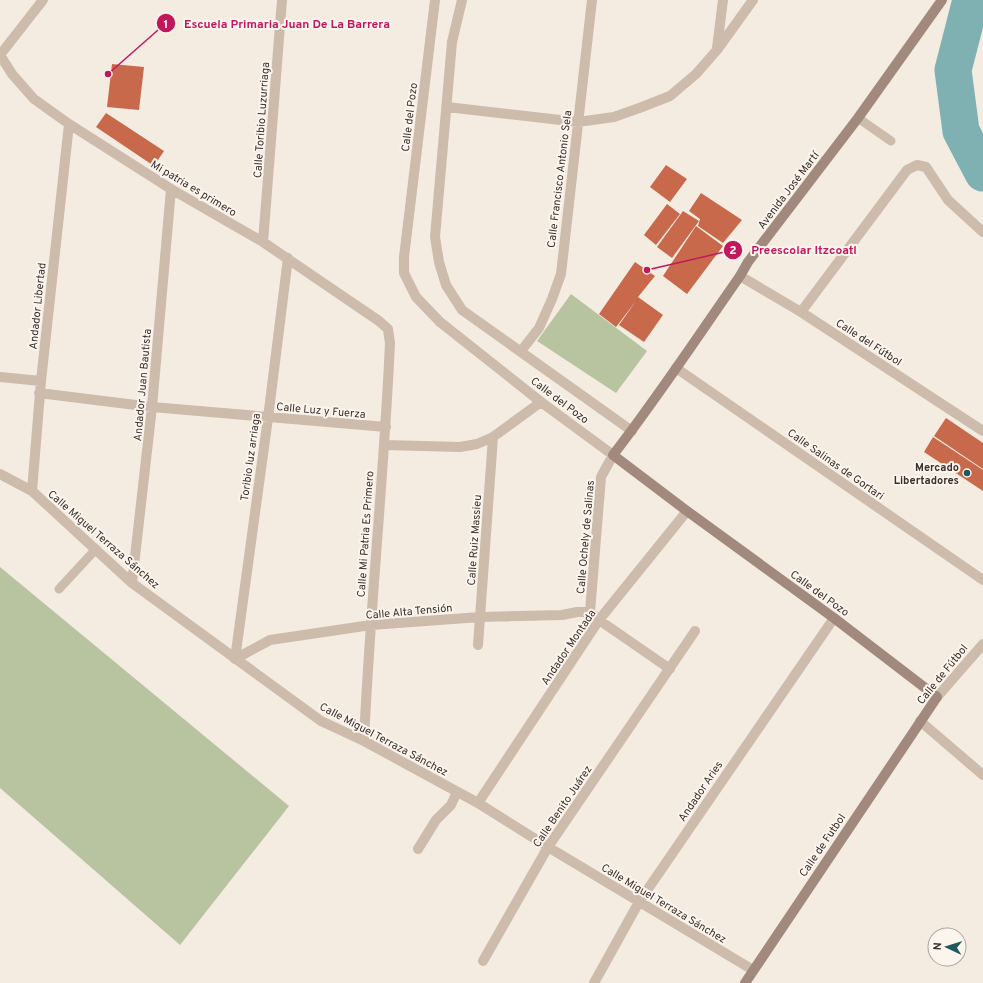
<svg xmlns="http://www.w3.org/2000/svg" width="983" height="983" viewBox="0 0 983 983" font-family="Overpass,sans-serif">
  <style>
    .green { fill: #b8c4a0 }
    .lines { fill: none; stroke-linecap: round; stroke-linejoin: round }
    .river { stroke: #7fb0b2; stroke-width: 37 }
    .building { fill: #c8694b }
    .lane { stroke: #cdbbac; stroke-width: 9 }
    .street { stroke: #cdbbac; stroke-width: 10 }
    .secondary { stroke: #a18a7d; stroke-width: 10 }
    .poi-dot { fill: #1f5a5e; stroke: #fbf5ee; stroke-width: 1.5 }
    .labels { text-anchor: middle; stroke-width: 4; stroke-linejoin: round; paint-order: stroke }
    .street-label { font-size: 11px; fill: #3b302b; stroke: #fbf5ee }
    .poi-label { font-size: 11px; font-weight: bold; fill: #3b302b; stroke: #fbf5ee; text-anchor: end }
    .leader { fill: none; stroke: #c2185b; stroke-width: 1.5 }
    .callout-dot { fill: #c2185b; stroke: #fbf5ee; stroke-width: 1.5 }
    .mark-label { font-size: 12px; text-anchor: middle; font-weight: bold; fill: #fff }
    .callout-label { font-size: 12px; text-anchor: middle; font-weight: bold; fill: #c2185b; stroke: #fbf5ee; stroke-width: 4; stroke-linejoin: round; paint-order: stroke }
  </style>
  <rect width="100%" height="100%" fill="#f4ebe1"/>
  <path class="green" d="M 571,294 L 647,351 L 616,393 L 537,341 Z
    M 0,567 L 289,806 L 180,945 L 0,788 Z"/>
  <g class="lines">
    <path class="river" d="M 971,0 L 953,70 L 961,131 L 983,173"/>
  </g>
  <path class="building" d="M 112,64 L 144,67 L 139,110 L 107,107 Z
    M 106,113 L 164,151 L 154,166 L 96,127 Z
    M 666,165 L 687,179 L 670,202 L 650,187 Z
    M 701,193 L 742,220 L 723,243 L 698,226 L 700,219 L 689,211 Z
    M 667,204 L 680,214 L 656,245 L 644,235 Z
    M 683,211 L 699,221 L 672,258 L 657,247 Z
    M 696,226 L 723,246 L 687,294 L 663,276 Z
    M 635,262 L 655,276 L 638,297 L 663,315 L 644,342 L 619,325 L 636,301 L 616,327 L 599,314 Z
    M 946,418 L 983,443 L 983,469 L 934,436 Z
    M 933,437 L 983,470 L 983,491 L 924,452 Z"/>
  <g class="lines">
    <path class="lane" d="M 858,118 L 891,141
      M 59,589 L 96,549"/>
    <path class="street" d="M 435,0 L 404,257 L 404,273 L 416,297 L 440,322 L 541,402 L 613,455 L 601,477 L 590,612 L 599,620 L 670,669
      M 462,0 L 452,42 L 435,237 L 439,262 L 446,285 L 462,310 L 632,431
      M 717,48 L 723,0
      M 0,55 L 12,74 L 34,99 L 69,124 L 171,189 L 263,242 L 379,321 L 388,329 L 390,343 C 384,476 370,608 364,741
      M 0,55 L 43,0
      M 447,107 L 578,122 L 614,117 L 642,107 L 670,96 L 696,74 L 717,50 L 753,0
      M 263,242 L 282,0
      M 740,276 L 801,312 L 983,431
      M 801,312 L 907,170 L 917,165 L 926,167 L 948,200 L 983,232
      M 521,351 L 539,328 L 552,299 L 561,274 L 592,0
      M 676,368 L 983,580
      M 0,377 L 41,381
      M 39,393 L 152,407 L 386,427
      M 384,445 L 460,447 L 477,444 L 493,437 L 541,402
      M 0,474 L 32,491 L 132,583 L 321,721 L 364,741 L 478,803 L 548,847 L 753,970
      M 32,491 L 41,381 L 69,124
      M 132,583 L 152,407 L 171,189
      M 478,645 L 493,437
      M 235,659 L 268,418 L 288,258
      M 235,659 L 270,640 L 371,625 L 480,617 L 562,615 L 577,612 L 590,612
      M 937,697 L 983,644
      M 920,721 L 983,775
      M 478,803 L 599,620 L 687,511
      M 418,849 L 436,820 L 451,805 L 457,792
      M 483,961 L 548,847 L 695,631
      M 594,983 L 639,902 L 834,618"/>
    <path class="secondary" d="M 745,983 L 937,697 L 834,618 L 687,511 L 613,455 C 658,397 698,336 740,276 L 748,262 L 858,118 L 942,0"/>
  </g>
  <circle class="poi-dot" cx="967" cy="473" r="4"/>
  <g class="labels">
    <g class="street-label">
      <text transform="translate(409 117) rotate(-83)" y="4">Calle del Pozo</text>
      <text transform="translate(261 120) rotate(-86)" y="4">Calle Toribio Luzurriaga</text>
      <text transform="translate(559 179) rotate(-83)" y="4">Calle Francisco Antonio Sela</text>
      <text transform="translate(194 188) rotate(31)" y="4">Mi patria es primero</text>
      <text transform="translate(788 190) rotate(-53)" y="4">Avenida José Martí</text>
      <text transform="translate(37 306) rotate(-84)" y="4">Andador Libertad</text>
      <text transform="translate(869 342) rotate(33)" y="4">Calle del Fútbol</text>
      <text transform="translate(142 385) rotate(-85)" y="4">Andador Juan Bautista</text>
      <text transform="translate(560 400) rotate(37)" y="4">Calle del Pozo</text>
      <text transform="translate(321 410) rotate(5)" y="4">Calle Luz y Fuerza</text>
      <text transform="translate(250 457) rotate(-82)" y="4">Toribio luz arriaga</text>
      <text transform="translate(836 464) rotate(35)" y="4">Calle Salinas de Gortari</text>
      <text transform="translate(365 534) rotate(-86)" y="4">Calle Mi Patria Es Primero</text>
      <text transform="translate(585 537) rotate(-85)" y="4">Calle Ochely de Salinas</text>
      <text transform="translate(104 539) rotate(41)" y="4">Calle Miguel Terraza Sánchez</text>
      <text transform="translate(474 540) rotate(-86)" y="4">Calle Ruiz Massieu</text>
      <text transform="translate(820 593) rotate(36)" y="4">Calle del Pozo</text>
      <text transform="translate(409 611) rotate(-5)" y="4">Calle Alta Tensión</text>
      <text transform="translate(568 647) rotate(-56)" y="4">Andador Montada</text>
      <text transform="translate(942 674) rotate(-51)" y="4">Calle de Fútbol</text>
      <text transform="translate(384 739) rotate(28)" y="4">Calle Miguel Terraza Sánchez</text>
      <text transform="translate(700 791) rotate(-56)" y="4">Andador Aries</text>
      <text transform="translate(562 806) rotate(-56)" y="4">Calle Benito Juárez</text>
      <text transform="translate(822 845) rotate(-56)" y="4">Calle de Futbol</text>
      <text transform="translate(664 903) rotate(31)" y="4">Calle Miguel Terraza Sánchez</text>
    </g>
    <g class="poi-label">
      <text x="959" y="471">Mercado<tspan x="959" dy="13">Libertadores</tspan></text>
    </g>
  </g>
  <path class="leader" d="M108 74L166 23M647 270L733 250"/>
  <g class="callout-dot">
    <circle cx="108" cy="74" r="4"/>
    <circle cx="647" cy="270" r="4"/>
    <circle cx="166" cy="23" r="10"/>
    <circle cx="733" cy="250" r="10"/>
  </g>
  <g class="mark-label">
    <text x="166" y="28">1</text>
    <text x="733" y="254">2</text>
  </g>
  <g class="callout-label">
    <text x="287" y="28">Escuela Primaria Juan De La Barrera</text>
    <text x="804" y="254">Preescolar Itzcoatl</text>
  </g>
  <g transform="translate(947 947) rotate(274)"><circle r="19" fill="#fbf5ee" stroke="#aea6a0"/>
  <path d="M0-3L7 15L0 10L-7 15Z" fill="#1f5a5e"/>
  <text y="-6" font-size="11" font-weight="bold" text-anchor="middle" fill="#3b302b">N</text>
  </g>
</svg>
